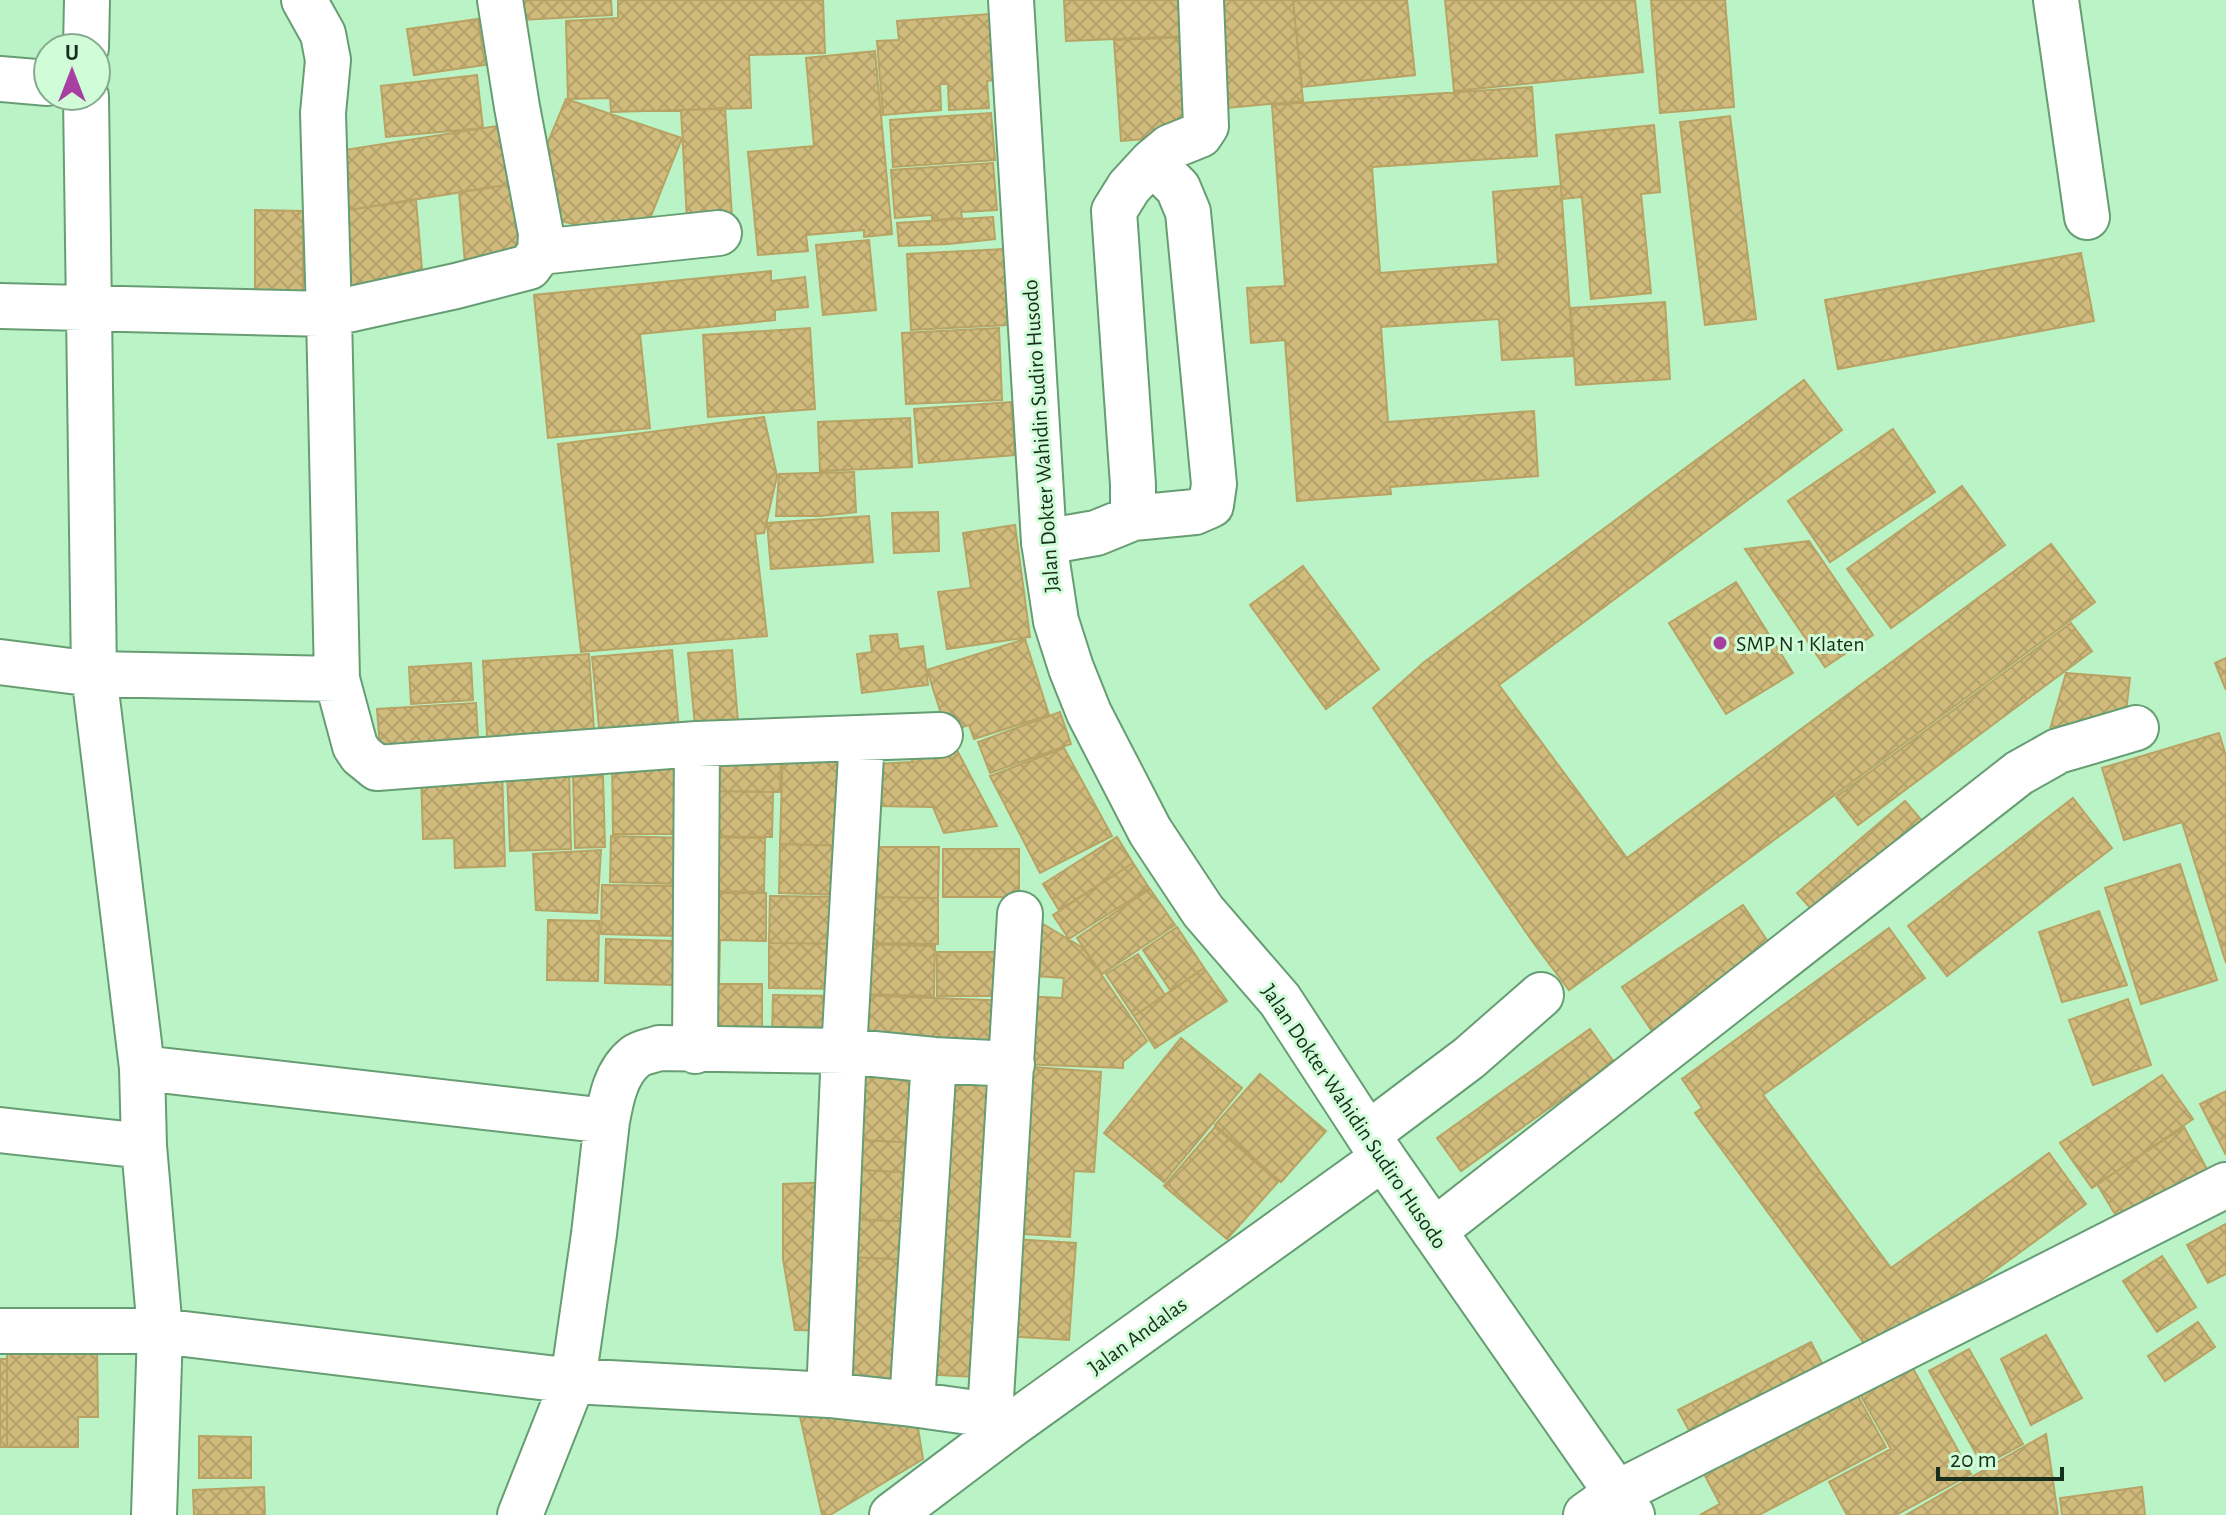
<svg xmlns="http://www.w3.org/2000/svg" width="2226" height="1515" viewBox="0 0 2226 1515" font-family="'Alegreya Sans',sans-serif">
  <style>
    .building { fill: url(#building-cross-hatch); stroke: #b8a264; stroke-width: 2 }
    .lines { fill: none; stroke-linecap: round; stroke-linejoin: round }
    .minor-casing { stroke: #679d73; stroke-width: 48 }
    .major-casing { stroke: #679d73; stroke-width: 48 }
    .minor { stroke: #fff; stroke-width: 44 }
    .major { stroke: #fff; stroke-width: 44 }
    .poi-dot { fill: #a83fa1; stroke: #d0fdd8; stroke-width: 3 }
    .labels { text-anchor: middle; stroke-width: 6; stroke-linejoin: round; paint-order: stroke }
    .street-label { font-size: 22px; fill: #182e1d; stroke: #d0fdd8 }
    .poi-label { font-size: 22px; fill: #182e1d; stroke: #d0fdd8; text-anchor: start }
  </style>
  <defs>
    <pattern id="building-cross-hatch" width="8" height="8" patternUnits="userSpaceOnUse" patternTransform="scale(2)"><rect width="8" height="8" fill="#d1bb7c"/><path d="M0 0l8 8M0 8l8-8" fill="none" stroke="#b3a16b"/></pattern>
  </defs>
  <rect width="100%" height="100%" fill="#baf3c6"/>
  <path class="building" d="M 520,0 L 611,0 L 612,15 L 521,20 Z
    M 618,0 L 823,0 L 825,53 L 749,55 L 751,108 L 611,112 L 610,98 L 568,99 L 566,21 L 618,18 Z
    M 1064,0 L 1189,0 L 1190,36 L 1066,41 Z
    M 1217,0 L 1293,0 L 1303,101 L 1227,108 Z
    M 1293,0 L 1407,0 L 1415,75 L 1302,87 Z
    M 1445,0 L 1635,0 L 1643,72 L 1454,91 Z
    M 1651,0 L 1725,0 L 1734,107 L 1660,113 Z
    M 990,14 L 995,80 L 987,81 L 989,108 L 949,110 L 948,84 L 940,84 L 941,110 L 883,115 L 877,41 L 899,40 L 897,21 Z
    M 478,19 L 485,65 L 414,75 L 407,29 Z
    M 1190,37 L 1197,135 L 1121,141 L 1114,40 Z
    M 875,51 L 892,234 L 864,237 L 864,230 L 806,235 L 808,251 L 758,255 L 748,152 L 814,146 L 806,58 Z
    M 477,75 L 483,128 L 386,137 L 381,86 Z
    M 1532,87 L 1537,156 L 1372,167 L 1380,273 L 1498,264 L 1493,192 L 1561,186 L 1573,356 L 1502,360 L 1499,319 L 1381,327 L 1388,422 L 1534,411 L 1538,476 L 1390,487 L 1391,494 L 1297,501 L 1285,340 L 1251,343 L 1247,288 L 1285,286 L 1272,105 Z
    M 566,99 L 682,138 L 641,241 L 545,217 L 538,166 Z
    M 725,108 L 732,217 L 687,220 L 681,110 Z
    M 991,113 L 995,160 L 893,167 L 890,120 Z
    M 1730,116 L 1756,319 L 1705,325 L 1680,122 Z
    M 516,123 L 525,182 L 342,211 L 332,152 Z
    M 1654,125 L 1660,192 L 1641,194 L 1651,293 L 1591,299 L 1582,197 L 1562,199 L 1556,135 Z
    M 993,163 L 997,210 L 961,212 L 962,218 L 932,220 L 932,215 L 895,218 L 891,170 Z
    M 525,182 L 530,262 L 466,275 L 459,192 Z
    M 416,200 L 422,269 L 351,289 L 342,211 Z
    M 255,210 L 303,211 L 303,296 L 255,295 Z
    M 993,217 L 995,239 L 948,244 L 899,246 L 897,223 Z
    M 869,240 L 876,310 L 823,315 L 816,245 Z
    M 1004,249 L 1008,325 L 911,330 L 907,254 Z
    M 2081,253 L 2094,321 L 1838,369 L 1825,300 Z
    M 771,271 L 771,281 L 805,277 L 808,307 L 775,310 L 775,320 L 640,334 L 650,428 L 548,438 L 534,295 Z
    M 1665,302 L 1670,379 L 1576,385 L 1571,308 Z
    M 810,328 L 815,409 L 708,417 L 703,335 Z
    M 999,328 L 1002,400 L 906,404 L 902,333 Z
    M 1804,380 L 1842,430 L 1499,685 L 1627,858 L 2051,544 L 2095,602 L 1670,917 L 1569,990 L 1532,941 L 1373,708 L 1423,663 Z
    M 1011,402 L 1015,455 L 919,463 L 914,409 Z
    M 764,417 L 777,476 L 764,533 L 755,534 L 767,636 L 581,652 L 558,444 Z
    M 910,418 L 912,467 L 820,471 L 818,422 Z
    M 1893,429 L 1935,492 L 1830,562 L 1788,501 Z
    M 854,472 L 856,512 L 821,516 L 776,516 L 779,474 Z
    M 1962,486 L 2005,545 L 1891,628 L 1847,569 Z
    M 938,512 L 939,551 L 894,553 L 892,513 Z
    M 869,516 L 873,562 L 771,569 L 767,523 Z
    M 1015,525 L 1030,637 L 947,649 L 938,592 L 971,588 L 963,533 Z
    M 1809,541 L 1873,635 L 1825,667 L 1745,549 Z
    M 1303,566 L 1379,669 L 1326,709 L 1250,605 Z
    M 1736,582 L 1793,673 L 1726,714 L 1669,623 Z
    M 2071,623 L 2092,651 L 1858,825 L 1836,797 Z
    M 897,634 L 899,649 L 923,646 L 928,685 L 862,693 L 857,654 L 872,652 L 870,636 Z
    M 1025,639 L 1049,715 L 974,739 L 969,725 L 947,732 L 927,670 Z
    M 672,650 L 679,730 L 600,737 L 592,657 Z
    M 732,650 L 738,722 L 695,726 L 688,653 Z
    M 589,654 L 595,746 L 488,753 L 483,661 Z
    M 2226,658 L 2226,690 L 2215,663 Z
    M 471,663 L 473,700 L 411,704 L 409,667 Z
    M 2066,673 L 2130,678 L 2124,729 L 2047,740 Z
    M 476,703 L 479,755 L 381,761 L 377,709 Z
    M 1060,712 L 1071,744 L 990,773 L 978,742 Z
    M 2219,733 L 2226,756 L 2226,963 L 2182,822 L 2124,840 L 2102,768 Z
    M 951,739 L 997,826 L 944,833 L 933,807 L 878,806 L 877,764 L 913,762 L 902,742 Z
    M 783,742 L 856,744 L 853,846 L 780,844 Z
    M 1064,748 L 1112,836 L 1040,873 L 990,776 Z
    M 686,752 L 687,834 L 613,834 L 612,753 Z
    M 701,752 L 781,753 L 780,792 L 700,791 Z
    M 569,768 L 571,849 L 510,851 L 507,770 Z
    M 502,769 L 505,866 L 455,868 L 454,838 L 423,839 L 421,772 Z
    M 603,775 L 605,847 L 575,848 L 573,777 Z
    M 700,791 L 773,792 L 772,837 L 699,836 Z
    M 2073,798 L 2112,848 L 1947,976 L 1908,926 Z
    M 1905,801 L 1929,829 L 1821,920 L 1797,893 Z
    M 611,836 L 686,838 L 684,884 L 610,882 Z
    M 699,837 L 765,838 L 764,892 L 699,891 Z
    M 1117,837 L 1133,863 L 1059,910 L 1043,884 Z
    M 780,844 L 853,846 L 851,895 L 779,893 Z
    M 869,847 L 939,847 L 938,898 L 868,897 Z
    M 943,849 L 1019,849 L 1019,897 L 943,897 Z
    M 601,850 L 597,913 L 536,910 L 533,854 Z
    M 1133,863 L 1149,888 L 1069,939 L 1053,915 Z
    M 2180,864 L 2217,980 L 2141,1004 L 2105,888 Z
    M 602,885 L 679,886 L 678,936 L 601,934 Z
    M 1150,889 L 1175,925 L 1102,974 L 1077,938 Z
    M 699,893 L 766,893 L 766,941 L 720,940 L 719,984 L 762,984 L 762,1035 L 697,1035 Z
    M 770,896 L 849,897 L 848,944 L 769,943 Z
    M 861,897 L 938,898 L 938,944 L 860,943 Z
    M 1743,905 L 1773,949 L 1652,1031 L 1622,987 Z
    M 2099,911 L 2127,985 L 2062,1002 L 2039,932 Z
    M 548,920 L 599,921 L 598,981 L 547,980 Z
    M 1038,921 L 1083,948 L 1147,1041 L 1123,1062 L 1123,1068 L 1020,1064 L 1023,996 L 1062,998 L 1064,978 L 1036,976 Z
    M 1177,927 L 1204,968 L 1171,991 L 1143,950 Z
    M 1889,928 L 1925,978 L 1763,1095 L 1891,1268 L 2049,1153 L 2086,1204 L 1875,1358 L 1695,1113 L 1702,1108 L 1682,1079 Z
    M 606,939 L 676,941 L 675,985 L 605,983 Z
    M 769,943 L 842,944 L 841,989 L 769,988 Z
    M 858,944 L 935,946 L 934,996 L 856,994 Z
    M 937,952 L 1006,952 L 1006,996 L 937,996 Z
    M 1138,954 L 1165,995 L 1134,1016 L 1106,974 Z
    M 1204,968 L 1227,1001 L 1155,1048 L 1134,1016 Z
    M 773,995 L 840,996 L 840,1039 L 772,1039 Z
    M 856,995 L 1012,1001 L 1010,1057 L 853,1051 Z
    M 2128,999 L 2151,1065 L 2093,1085 L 2069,1020 Z
    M 1590,1029 L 1614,1062 L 1461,1171 L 1437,1138 Z
    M 1181,1038 L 1242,1088 L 1164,1182 L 1104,1133 Z
    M 858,1064 L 928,1067 L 925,1143 L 855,1140 Z
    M 936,1066 L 1006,1069 L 975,1377 L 921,1374 Z
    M 1019,1066 L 1101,1072 L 1094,1172 L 1074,1171 L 1070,1237 L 1008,1233 Z
    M 1260,1074 L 1326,1131 L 1281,1182 L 1215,1125 Z
    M 2162,1075 L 2193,1119 L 2092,1188 L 2060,1143 Z
    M 2226,1091 L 2226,1155 L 2200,1104 Z
    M 1215,1127 L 1278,1182 L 1227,1239 L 1164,1186 Z
    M 2184,1127 L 2208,1171 L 2121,1224 L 2097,1184 Z
    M 860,1140 L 925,1143 L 923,1173 L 859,1170 Z
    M 859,1170 L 919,1173 L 916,1222 L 849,1219 Z
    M 835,1182 L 832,1331 L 795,1330 L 783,1259 L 783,1184 Z
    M 849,1219 L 916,1222 L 914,1260 L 847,1257 Z
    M 2226,1224 L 2226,1274 L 2208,1283 L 2187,1245 Z
    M 1012,1239 L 1076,1243 L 1069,1340 L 1006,1336 Z
    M 2162,1256 L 2196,1307 L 2157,1332 L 2123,1281 Z
    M 847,1257 L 914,1260 L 907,1390 L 839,1387 Z
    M 2198,1322 L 2215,1347 L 2165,1381 L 2148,1356 Z
    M 2046,1335 L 2082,1398 L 2031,1425 L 2001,1359 Z
    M 1811,1342 L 1829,1377 L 1697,1445 L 1678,1410 Z
    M 7,1346 L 97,1346 L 98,1417 L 78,1417 L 78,1447 L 7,1447 Z
    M 1969,1349 L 2023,1444 L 1983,1466 L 1929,1371 Z
    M 0,1359 L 7,1359 L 7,1447 L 0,1447 Z
    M 1910,1363 L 1971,1474 L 1896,1515 L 1847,1515 L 1829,1482 L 1891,1449 L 1858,1391 Z
    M 1856,1393 L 1886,1447 L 1759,1515 L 1700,1515 L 1720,1504 L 1704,1474 Z
    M 799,1412 L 917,1422 L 923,1459 L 830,1515 L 822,1515 Z
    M 2046,1434 L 2058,1515 L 1906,1515 Z
    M 199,1436 L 251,1437 L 251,1478 L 199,1478 Z
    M 264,1487 L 265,1515 L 194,1515 L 193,1490 Z
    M 2142,1487 L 2145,1515 L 2062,1515 L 2060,1498 Z"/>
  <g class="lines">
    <g class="minor-casing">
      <path id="minor" d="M 304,0 L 323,34 L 328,60 L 323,113 L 329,314 L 456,286 L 529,267 L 540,252 L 541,234 L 517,107 L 500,0
        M 2056,0 L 2087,217
        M 86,48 L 87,0
        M 0,79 L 48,83
        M 86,96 L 94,674 L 142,1068 L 144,1146 L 160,1331 L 573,1381 L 829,1395 L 912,1404 L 990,1415 L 1010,1426
        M 1152,162 L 1170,147 L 1200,135 L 1206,126 L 1201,0
        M 540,252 L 719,233
        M 0,306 L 329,314 L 337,679 L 94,674 L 0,662
        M 1044,542 L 1096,533 L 1133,518 L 1195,512 L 1211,505 L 1214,484 L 1188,212 L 1178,188 L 1152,162 L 1129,187 L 1114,211 L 1133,485 L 1133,518
        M 337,679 L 355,746 L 361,755 L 377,768 L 697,744 L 940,735
        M 695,1051 L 697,744
        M 142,1068 L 607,1121 L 594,1234 L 573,1381 L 520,1515
        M 607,1121 C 611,1099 616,1072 635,1057 C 641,1052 652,1051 659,1048 L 844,1051 L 934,1060 L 1012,1064
        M 0,1130 L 144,1146
        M 1368,1134 L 1469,1058 L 1541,995
        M 1434,1231 L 2019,773 L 2058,751 L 2136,728
        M 0,1331 L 160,1331 L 154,1515
        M 829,1395 L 844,1051 L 862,738
        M 912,1404 L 934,1060
        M 990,1415 L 1020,914
        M 892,1515 L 1010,1426 L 1383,1158
        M 1586,1515 L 1617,1493 L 2226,1185"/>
    </g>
    <g class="major-casing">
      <path id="major" d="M 1011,0 L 1044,542 L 1056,621 L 1071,668 L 1089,713 L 1150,831 L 1203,911 L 1280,1000 L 1383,1158 L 1632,1515"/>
    </g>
    <use href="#minor" class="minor"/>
    <use href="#major" class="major"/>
  </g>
  <circle class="poi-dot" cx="1720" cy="643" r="8"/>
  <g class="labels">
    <g class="street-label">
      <text transform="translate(1040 436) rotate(-94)" y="8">Jalan Dokter Wahidin Sudiro Husodo</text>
      <text transform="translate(1355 1116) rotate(56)" y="8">Jalan Dokter Wahidin Sudiro Husodo</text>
      <text transform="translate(1137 1335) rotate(-36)" y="8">Jalan Andalas</text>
    </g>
    <g class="poi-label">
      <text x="1736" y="651">SMP N 1 Klaten</text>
    </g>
  </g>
  <g transform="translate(72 72)"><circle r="38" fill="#d0fdd8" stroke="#86aa8d" stroke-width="2"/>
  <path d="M0-6L14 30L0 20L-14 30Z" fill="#a83fa1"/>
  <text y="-12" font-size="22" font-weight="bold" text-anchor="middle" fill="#182e1d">U</text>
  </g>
  <path d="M1938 1467v12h124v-12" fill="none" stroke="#182e1d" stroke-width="4"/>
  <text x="1950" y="1467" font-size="24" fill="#182e1d" stroke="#d0fdd8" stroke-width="6" paint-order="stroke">20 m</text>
</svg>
